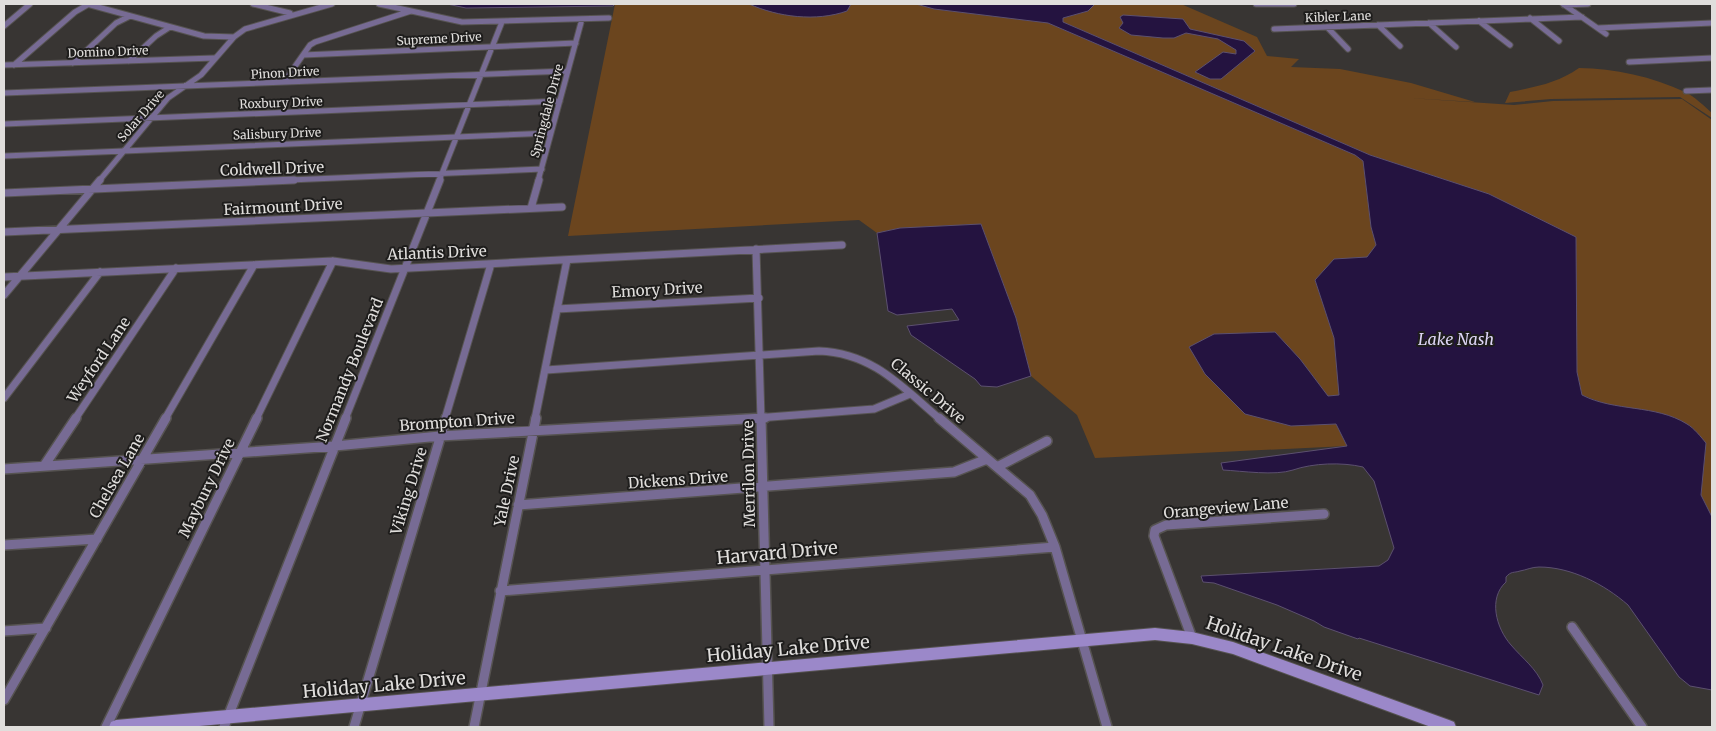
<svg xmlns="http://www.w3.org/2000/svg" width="1716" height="731" viewBox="0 0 1716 731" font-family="Merriweather,serif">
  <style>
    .green { fill: #6b451e }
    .water { fill: #241340; stroke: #5c506f }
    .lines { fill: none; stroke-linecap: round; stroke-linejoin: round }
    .street-far2-casing { stroke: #565351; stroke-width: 7 }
    .street-far1-casing { stroke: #565351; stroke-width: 9 }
    .street-casing { stroke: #565351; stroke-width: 12 }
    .secondary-casing { stroke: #565351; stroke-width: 2 }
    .street-far2 { stroke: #776b94; stroke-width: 5 }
    .street-far1 { stroke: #776b94; stroke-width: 7 }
    .street { stroke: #776b94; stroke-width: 9 }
    .secondary { fill: #9b88c9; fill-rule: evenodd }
    .labels { text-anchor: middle; stroke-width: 4; stroke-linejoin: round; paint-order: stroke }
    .far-street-label { font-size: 12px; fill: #e0dedc; stroke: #1e1d1c }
    .street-label { font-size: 15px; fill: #e0dedc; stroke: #1e1d1c }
    .water-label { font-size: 16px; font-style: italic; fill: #ddd5f5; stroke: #1e1d1c }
    .near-street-label { font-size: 18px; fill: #e0dedc; stroke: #1e1d1c }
  </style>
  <rect width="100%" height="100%" fill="#383533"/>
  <path class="green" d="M 615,4 L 749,4 C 771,14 825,19 847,11 L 851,4 L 916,4 L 934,9 L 1048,23 L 1355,155 L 1363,161 L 1371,227 L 1376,245 L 1367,257 L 1334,259 L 1315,280 L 1334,338 L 1339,395 L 1328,397 L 1300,359 L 1275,332 L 1250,333 L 1291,426 L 1336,424 L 1347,446 L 1095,458 L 1077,415 L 1031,376 L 1016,318 L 981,224 L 900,228 L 877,233 L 859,220 L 568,236 Z
    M 1095,4 L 1181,4 L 1257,37 L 1267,56 L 1299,59 L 1291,67 L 1340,69 L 1411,83 L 1475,102 L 1409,98 L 1514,105 L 1553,101 L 1682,99 L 1712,120 L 1712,517 L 1701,495 L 1706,443 L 1582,395 L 1577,372 L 1509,205 L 1489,194 L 1370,155 L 1063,22 L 1063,18 L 1088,11 Z
    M 1579,68 C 1614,68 1653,77 1685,92 C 1694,96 1704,106 1712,113 L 1712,118 L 1680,97 L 1551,99 L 1505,103 L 1510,92 C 1535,87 1558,83 1579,68 Z"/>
  <path class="water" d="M 447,4 L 615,4 L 613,6 L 466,8 Z
    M 749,4 L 851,4 L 847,11 C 816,22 778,17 749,4 Z
    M 916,4 L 1095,4 L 1088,11 L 1063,18 L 1063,22 L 1370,155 L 1489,194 L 1576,237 L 1577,372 L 1582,395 C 1615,412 1655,404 1687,424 C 1694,428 1701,437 1706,443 L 1701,495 L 1712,517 L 1712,690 L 1690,686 L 1679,677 L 1628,605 C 1604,584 1571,567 1539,567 C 1532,567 1526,570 1520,571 C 1514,573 1511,571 1506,577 L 1506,582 C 1488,598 1496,628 1511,645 C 1522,658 1537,669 1543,685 L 1539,695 L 1359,638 L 1358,639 L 1324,627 L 1314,621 L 1277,605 L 1214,583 L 1203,582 L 1201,576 L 1379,566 L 1388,560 L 1394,548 L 1374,481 L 1363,467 C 1342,462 1313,463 1293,470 C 1275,476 1242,471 1223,470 L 1221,463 L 1347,446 L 1336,424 L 1291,426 L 1245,414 L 1205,374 L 1189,347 L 1214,334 L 1275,332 L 1300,359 L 1328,396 L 1339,395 L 1334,338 L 1315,280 L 1334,259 L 1367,257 L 1376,245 L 1371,227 L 1363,161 L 1355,155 L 1048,23 L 934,9 Z
    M 1123,15 L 1183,19 L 1190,29 L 1244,41 L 1255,51 L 1221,79 L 1210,79 L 1195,72 L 1223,52 L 1236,54 L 1236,50 L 1218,39 L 1186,33 L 1174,38 L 1163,38 L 1131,35 L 1119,28 L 1123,23 L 1120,17 Z
    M 981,224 L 1016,318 L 1031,376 L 997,387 L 981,386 L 975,379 L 911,335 L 907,326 L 959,320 L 952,309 L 897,315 L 888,311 L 877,233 L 900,228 Z"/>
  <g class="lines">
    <g class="street-far2-casing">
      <path id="street-far2" d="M 87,4 L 204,36 L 234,37
        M 253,4 L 290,13
        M 379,4 L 462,22 L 609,18
        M 1256,4 L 1294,4
        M 1563,4 L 1606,34
        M 1564,5 L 1588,4
        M 1530,18 L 1559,41
        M 1479,21 L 1510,45
        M 1429,23 L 1456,47
        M 1378,25 L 1400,46
        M 4,26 L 30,4
        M 1327,27 L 1348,49
        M 1598,28 L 1712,23
        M 1274,29 L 1582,17
        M 303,55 L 576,43
        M 129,61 L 156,36 L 170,27
        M 1629,62 L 1712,58
        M 73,63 L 116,23 L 130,16
        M 4,65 L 214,58
        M 14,65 L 75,12 L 89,4
        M 284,82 L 310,45 L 315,42 L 411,11
        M 1686,91 L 1712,90
        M 4,93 L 568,71
        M 4,124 L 560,101
        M 4,156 L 551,133
        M 99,181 L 168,98 L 201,75 L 234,37 L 245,29 L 332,4
        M 266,181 L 542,169
        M 439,181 L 502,22
        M 538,181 L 582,19"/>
    </g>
    <g class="street-far1-casing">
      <path id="street-far1" d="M 4,193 L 294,180
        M 531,208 L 539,180
        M 4,232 L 562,207
        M 756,249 L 761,419
        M 4,277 L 333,261 L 391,269 L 842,245
        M 4,295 L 100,180
        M 557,309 L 759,298
        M 546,370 L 819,351 C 873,353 902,387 940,419
        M 4,398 L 100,272
        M 75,419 L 176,268
        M 165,419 L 254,265
        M 256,419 L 333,261
        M 345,419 L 440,180
        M 445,419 L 491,264
        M 535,419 L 567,260
        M 744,419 L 874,409 L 910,394"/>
    </g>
    <g class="street-casing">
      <path id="street" d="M 761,418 L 769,727
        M 939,418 L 1030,495 L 1042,515 L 1055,547 L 1107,727
        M 44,466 L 76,418
        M 997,467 L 1047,441
        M 4,469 L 335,446 L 440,436 L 765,418
        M 518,505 L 954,472 L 987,459
        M 4,545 L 97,539
        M 500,591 L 1055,547
        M 1572,627 L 1642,727
        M 4,631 L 46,628
        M 1192,638 L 1154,536 L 1155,530 L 1166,525 L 1324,514
        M 4,700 L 166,418
        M 106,727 L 257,418
        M 224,727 L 346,418
        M 354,727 L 446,418
        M 474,727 L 536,418"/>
    </g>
    <g class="secondary-casing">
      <path id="secondary" d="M 1155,628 L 1192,632 L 1233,642 L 1449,720 L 1454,722 L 1456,727 L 1431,727 L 1233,654 L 1192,644 L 1155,640 L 188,727 L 109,727 L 111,722 L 116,720 Z"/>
    </g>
    <use href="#street-far2" class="street-far2"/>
    <use href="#street-far1" class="street-far1"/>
    <use href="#street" class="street"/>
    <use href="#secondary" class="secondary"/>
  </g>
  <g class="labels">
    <g class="far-street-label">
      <text transform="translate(1338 17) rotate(-2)" y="4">Kibler Lane</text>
      <text transform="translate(439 39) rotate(-3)" y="4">Supreme Drive</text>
      <text transform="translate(108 52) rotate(-2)" y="4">Domino Drive</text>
      <text transform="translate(285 73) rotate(-3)" y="4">Pinon Drive</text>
      <text transform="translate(281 103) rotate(-2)" y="4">Roxbury Drive</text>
      <text transform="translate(547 111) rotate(-75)" y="4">Springdale Drive</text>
      <text transform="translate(141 116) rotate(-49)" y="4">Solar Drive</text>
      <text transform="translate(277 134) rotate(-2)" y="4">Salisbury Drive</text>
    </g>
    <g class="street-label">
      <text transform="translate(272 169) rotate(-2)" y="5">Coldwell Drive</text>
      <text transform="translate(283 207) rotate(-3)" y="5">Fairmount Drive</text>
      <text transform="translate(437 253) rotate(-2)" y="5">Atlantis Drive</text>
      <text transform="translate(657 290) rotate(-3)" y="5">Emory Drive</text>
      <text transform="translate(99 360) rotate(-56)" y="5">Weyford Lane</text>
      <text transform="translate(350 370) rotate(-68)" y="5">Normandy Boulevard</text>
      <text transform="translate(928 391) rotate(40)" y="5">Classic Drive</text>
      <text transform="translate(457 422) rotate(-4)" y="5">Brompton Drive</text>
      <text transform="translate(749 474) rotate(-91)" y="5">Merrilon Drive</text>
      <text transform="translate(117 476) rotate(-60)" y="5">Chelsea Lane</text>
      <text transform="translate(678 480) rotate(-4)" y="5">Dickens Drive</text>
      <text transform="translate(207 488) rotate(-64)" y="5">Maybury Drive</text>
      <text transform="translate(409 491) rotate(-73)" y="5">Viking Drive</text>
      <text transform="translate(507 491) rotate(-78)" y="5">Yale Drive</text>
      <text transform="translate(1226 508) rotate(-5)" y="5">Orangeview Lane</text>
    </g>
    <g class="water-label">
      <text x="1456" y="345">Lake Nash</text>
    </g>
    <g class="near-street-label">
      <text transform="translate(777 553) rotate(-5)" y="6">Harvard Drive</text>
      <text transform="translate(788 649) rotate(-5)" y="6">Holiday Lake Drive</text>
      <text transform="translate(1284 649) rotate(19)" y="6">Holiday Lake Drive</text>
      <text transform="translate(384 685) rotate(-5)" y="6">Holiday Lake Drive</text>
    </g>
  </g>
  <rect width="1716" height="731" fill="none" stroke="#e0dedc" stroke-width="10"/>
</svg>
